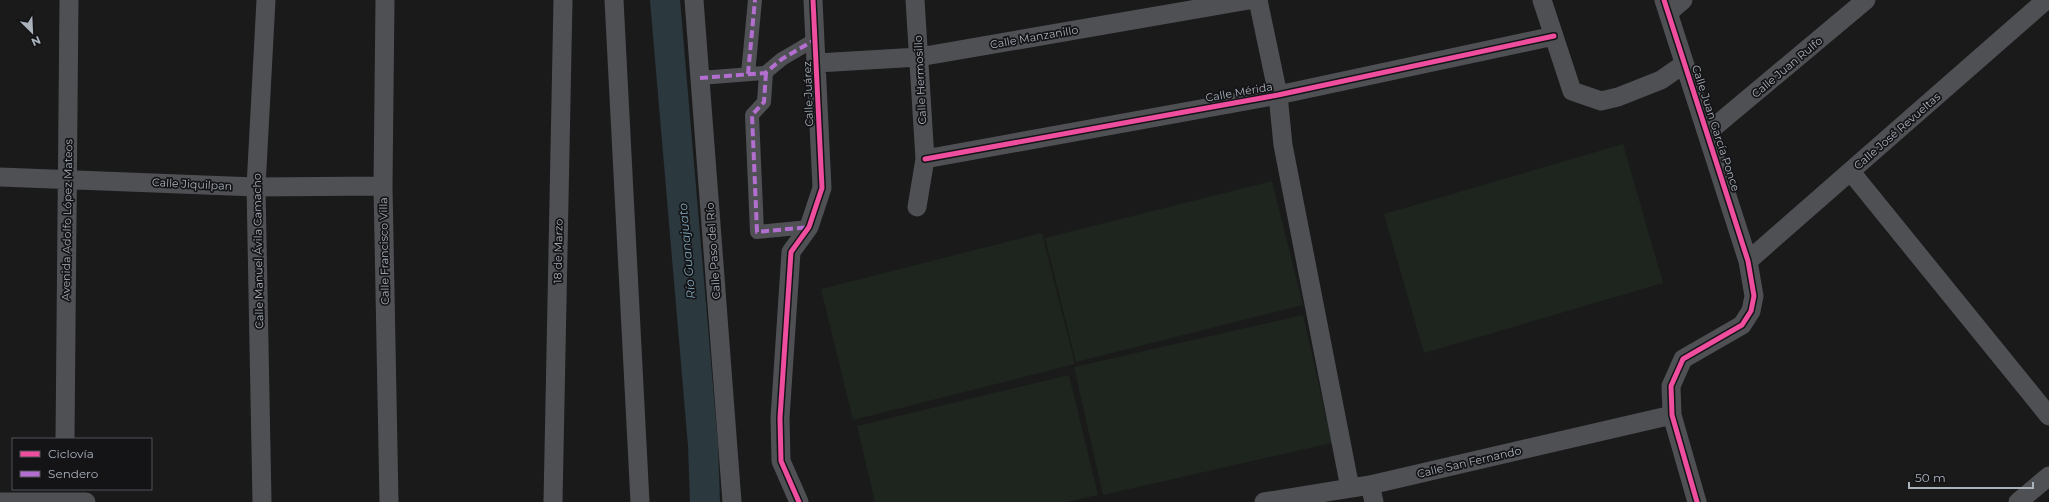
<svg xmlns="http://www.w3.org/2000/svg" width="2049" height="502" viewBox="0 0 2049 502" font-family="Montserrat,sans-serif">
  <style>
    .green { fill: #1d251e }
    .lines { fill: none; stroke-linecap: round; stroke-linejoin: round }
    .river { stroke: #2b383e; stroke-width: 30 }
    .pedestrian { stroke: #4e5054; stroke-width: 14 }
    .minor { stroke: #4e5054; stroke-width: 19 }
    .quiet { stroke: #b36fd0; stroke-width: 4; stroke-dasharray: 8 4; stroke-linecap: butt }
    .cycleway-casing { stroke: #141417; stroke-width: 8 }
    .cycleway { stroke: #ef4d9e; stroke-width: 5 }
    .labels { text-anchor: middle; stroke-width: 3.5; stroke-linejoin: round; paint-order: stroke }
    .street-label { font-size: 11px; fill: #aab2bc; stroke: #141417 }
    .water-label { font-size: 12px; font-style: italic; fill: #7fa6ba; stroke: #141417 }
  </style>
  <rect width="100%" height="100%" fill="#1a1a1b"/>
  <path class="green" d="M 1623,144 L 1663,283 L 1424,353 L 1384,214 Z
    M 1272,181 L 1303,305 L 1076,362 L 1045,238 Z
    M 1042,233 L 1075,364 L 853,420 L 821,289 Z
    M 1303,315 L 1332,443 L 1103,495 L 1074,367 Z
    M 1069,375 L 1098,495 L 1067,502 L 875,502 L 857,426 Z"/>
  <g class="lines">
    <path class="river" d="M 665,0 L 703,445 L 705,502"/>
    <path class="pedestrian" d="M 766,73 L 764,102 L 752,115 L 757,232 L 809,227
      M 748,74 L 755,0
      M 700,78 L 765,73 L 782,59 L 816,39"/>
    <path class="minor" d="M 385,0 L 383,186 L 389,502
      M 614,0 L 640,502
      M 694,0 L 732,502
      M 915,0 L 925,159 L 917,207
      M 1258,0 L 1278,95 L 1283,145 L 1350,488
      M 1542,0 L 1572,91 L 1601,101 L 1618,97 L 1661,80 L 1684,64
      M 1664,0 L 1748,261 L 1754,296 L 1751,311 L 1742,325 L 1683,359 L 1671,386 L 1672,415 L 1697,502
      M 1668,13 L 1683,0
      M 817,63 L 919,57 L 1249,0
      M 1707,133 L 1866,0
      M 925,159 L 1278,95 L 1554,36
      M 1851,172 L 2049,416
      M 0,177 L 256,187 L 383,186
      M 1748,261 L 2046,0
      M 65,439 L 69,0
      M 1370,485 L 1374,502
      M 0,502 L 86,502
      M 262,502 L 256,187 L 266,0
      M 553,502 L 563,0
      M 799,502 L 781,461 L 780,418 L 791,252 L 809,227 L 822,188 L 813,0
      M 1264,502 L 1370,485 L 1672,415
      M 2018,502 L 2049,476"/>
    <path class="quiet" d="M 766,73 L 764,102 L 752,115 L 757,232 L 809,227
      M 748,74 L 755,0
      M 700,78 L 765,73 L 782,59 L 816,39"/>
    <g class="cycleway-casing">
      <path id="cycleway" d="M 1664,0 L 1748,261 L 1754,296 L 1751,311 L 1742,325 L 1683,359 L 1671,386 L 1672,415 L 1697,502
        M 925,159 L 1278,95 L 1554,36
        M 799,502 L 781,461 L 780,418 L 791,252 L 809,227 L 822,188 L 813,0"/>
    </g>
    <use href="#cycleway" class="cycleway"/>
  </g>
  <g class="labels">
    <g class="street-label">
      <text transform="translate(1034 37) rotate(-10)" y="4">Calle Manzanillo</text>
      <text transform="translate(1787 67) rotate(-40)" y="4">Calle Juan Rulfo</text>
      <text transform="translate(920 80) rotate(-93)" y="4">Calle Hermosillo</text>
      <text transform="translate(1239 92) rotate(-10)" y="4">Calle Mérida</text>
      <text transform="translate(808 94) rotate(-92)" y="4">Calle Juárez</text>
      <text transform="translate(1716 128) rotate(72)" y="4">Calle Juan García Ponce</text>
      <text transform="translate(1897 131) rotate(-41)" y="4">Calle José Revueltas</text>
      <text transform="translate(192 184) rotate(3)" y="4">Calle Jiquilpan</text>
      <text transform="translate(67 220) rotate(-89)" y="4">Avenida Adolfo López Mateos</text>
      <text transform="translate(258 251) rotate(-91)" y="4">Calle Manuel Ávila Camacho</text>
      <text transform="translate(384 251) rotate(-91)" y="4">Calle Francisco Villa</text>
      <text transform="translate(558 251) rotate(-89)" y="4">18 de Marzo</text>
      <text transform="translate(713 251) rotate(-94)" y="4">Calle Paso del Río</text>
      <text transform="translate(1469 462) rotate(-13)" y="4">Calle San Fernando</text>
    </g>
    <g class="water-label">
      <text transform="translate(687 251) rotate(-95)" y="4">Río Guanajuato</text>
    </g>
  </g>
  <rect x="12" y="438" width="140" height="52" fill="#141417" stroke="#505359"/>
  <rect x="20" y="451" width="20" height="6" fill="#ef4d9e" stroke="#505359"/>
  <text x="48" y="458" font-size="12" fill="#aab2bc">Ciclovía</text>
  <rect x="20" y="471" width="20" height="6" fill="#b36fd0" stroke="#505359"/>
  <text x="48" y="478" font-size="12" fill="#aab2bc">Sendero</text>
  <g transform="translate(32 32) rotate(156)" stroke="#141417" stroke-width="3" paint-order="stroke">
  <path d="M0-3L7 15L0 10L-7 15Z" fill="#aab2bc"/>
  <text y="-6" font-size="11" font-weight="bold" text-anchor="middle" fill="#aab2bc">N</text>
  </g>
  <path d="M1909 482v6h124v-6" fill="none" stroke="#aab2bc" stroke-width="2"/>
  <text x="1915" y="482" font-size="12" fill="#aab2bc" stroke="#141417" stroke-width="3" paint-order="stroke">50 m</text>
</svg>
